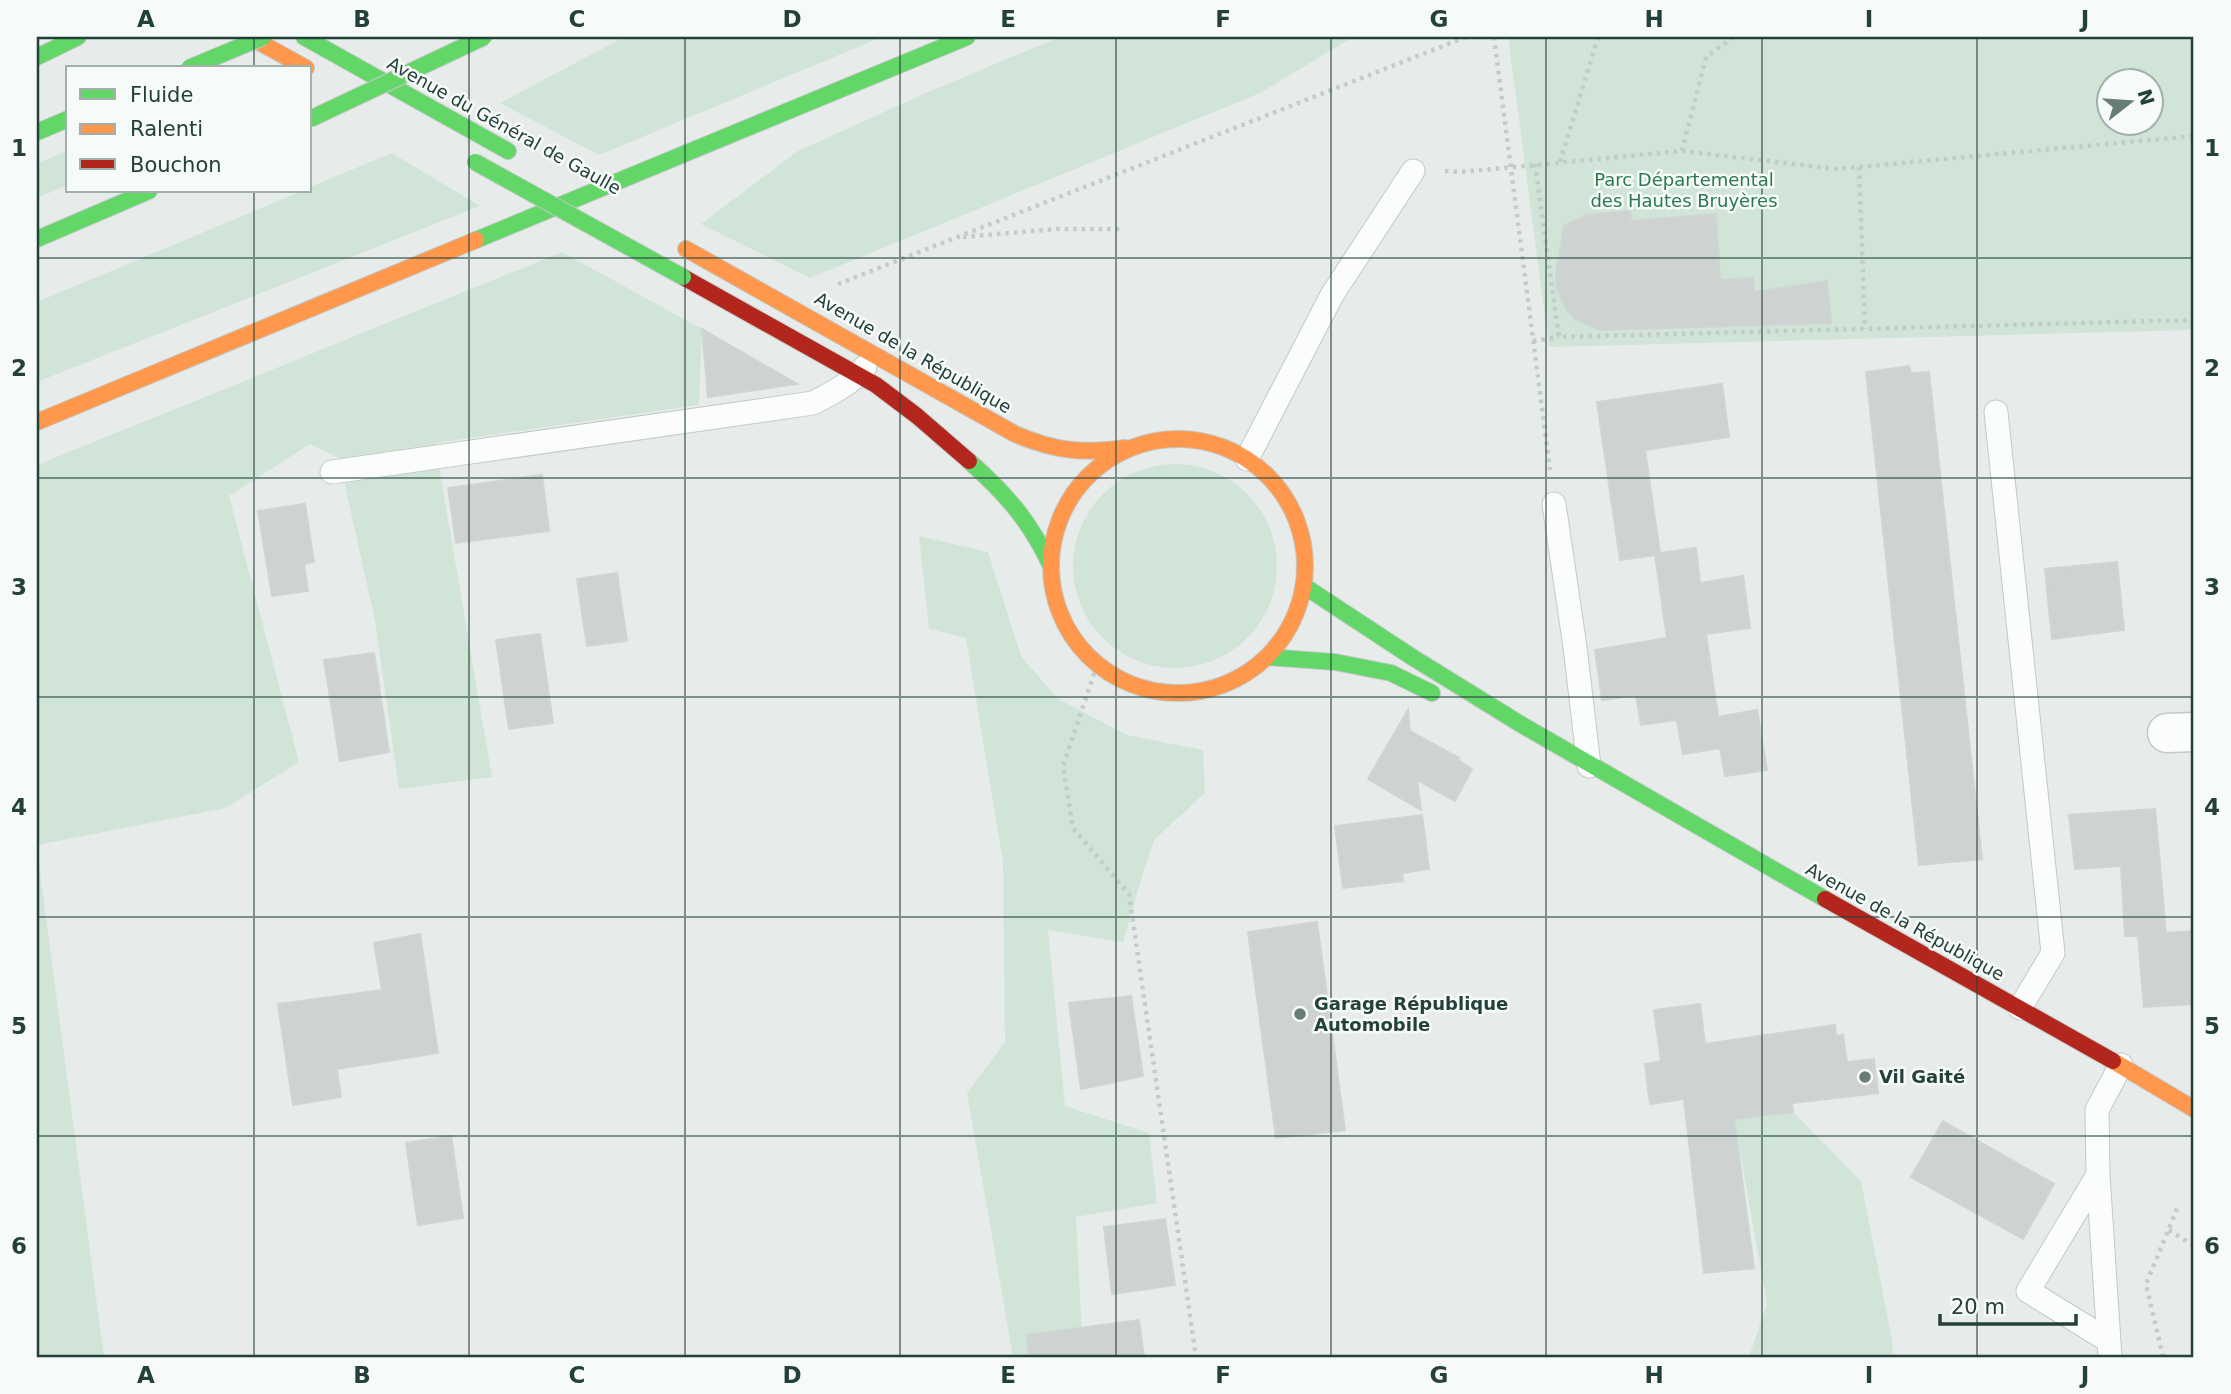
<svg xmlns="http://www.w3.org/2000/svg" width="2231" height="1394" viewBox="0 0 2231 1394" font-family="'DejaVu Sans',sans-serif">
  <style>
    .green { fill: #d0e5d7; fill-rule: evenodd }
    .building { fill: #ced3d1; stroke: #cfd5d3; stroke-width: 2 }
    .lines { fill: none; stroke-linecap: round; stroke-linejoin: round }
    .lane-casing { stroke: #c4c9c7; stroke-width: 25 }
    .street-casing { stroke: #c4c9c7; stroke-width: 41 }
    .fast-casing { stroke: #c2cac7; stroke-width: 18 }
    .slow-casing { stroke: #c2cac7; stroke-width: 18 }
    .jam-casing { stroke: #c2cac7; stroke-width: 18 }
    .path { stroke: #c2ccca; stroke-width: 4.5; stroke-dasharray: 3.5 5; stroke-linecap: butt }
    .lane { stroke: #fbfcfc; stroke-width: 23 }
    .street { stroke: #fbfcfc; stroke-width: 38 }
    .fast { stroke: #63d668; stroke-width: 16 }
    .slow { stroke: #ff974d; stroke-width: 16 }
    .jam { stroke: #b3261e; stroke-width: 16 }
    .fast-bridge-casing { stroke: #c2cac7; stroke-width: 18; stroke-linecap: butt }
    .fast-bridge { stroke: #63d668; stroke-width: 16 }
    .grid { fill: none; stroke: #23413a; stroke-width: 2; stroke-opacity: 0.55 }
    .poi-dot { fill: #687d78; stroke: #f6faf8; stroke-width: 2.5 }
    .labels { text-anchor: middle; stroke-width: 5; stroke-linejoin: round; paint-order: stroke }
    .street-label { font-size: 18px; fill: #23413a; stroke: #f6faf8 }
    .park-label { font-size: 18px; fill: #2b7a4c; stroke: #f6faf8 }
    .poi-label { font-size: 18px; font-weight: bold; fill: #23413a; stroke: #f6faf8; text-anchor: start }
    .neatline { fill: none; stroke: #23413a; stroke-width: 2.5 }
    .grid-label { font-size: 23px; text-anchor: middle; font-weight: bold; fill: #23413a }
  </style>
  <rect width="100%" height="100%" fill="#e7ecea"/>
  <path class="green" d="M 624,37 L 882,37 L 599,155 L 500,103 Z
    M 1060,37 L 1353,37 L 1260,93 L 810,278 L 701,224 L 798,151 L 928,92 Z
    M 1508,37 L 2194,37 L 2194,330 L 1549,347 ZM 2108,80 L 2150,80 L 2150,122 L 2108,122 Z
    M 68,150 L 68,185 L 37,198 L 37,164 Z
    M 392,153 L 480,206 L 37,382 L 37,302 L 302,191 L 310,191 L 310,187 Z
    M 562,252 L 702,329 L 699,405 L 435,443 L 492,777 L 399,789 L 375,621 L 339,458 L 310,444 L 229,496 L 299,762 L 226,808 L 37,845 L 37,465 Z
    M1073 566a102 102 0 1 1 204 0a102 102 0 1 1-204 0Z
    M 919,536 L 988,552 L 1021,656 L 1058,699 L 1127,735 L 1203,750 L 1205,793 L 1155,839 L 1146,863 L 1123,942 L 1048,930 L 1065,1106 L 1149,1133 L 1157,1203 L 1076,1217 L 1083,1357 L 1013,1357 L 967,1093 L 1005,1042 L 1003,862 L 966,638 L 929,629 Z
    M 37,849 L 104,1357 L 37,1357 Z
    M 1793,1112 L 1861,1181 L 1892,1340 L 1893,1357 L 1749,1357 L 1767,1303 L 1734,1119 Z"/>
  <path class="building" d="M 1630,211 L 1631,221 L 1716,214 L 1720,280 L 1753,278 L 1754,292 L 1827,281 L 1831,323 L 1600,330 L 1575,319 L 1566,309 L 1557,290 L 1556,274 L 1564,226 L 1586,215 Z
    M 702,329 L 797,384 L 708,397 Z
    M 1909,366 L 1911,373 L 1929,372 L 1982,859 L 1919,865 L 1866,372 Z
    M 1722,384 L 1729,437 L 1645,450 L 1660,553 L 1696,548 L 1700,583 L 1743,576 L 1750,628 L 1706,634 L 1718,717 L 1757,710 L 1767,770 L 1725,776 L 1720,748 L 1683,754 L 1677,720 L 1641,725 L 1636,695 L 1602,700 L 1595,650 L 1667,638 L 1655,555 L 1620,560 L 1597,402 Z
    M 542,475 L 549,531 L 456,543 L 448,488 Z
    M 305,504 L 314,562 L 304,564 L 308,591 L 272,596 L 258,511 Z
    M 2117,562 L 2124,630 L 2052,639 L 2045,569 Z
    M 617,573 L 627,641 L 587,646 L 577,579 Z
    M 540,634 L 553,723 L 509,729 L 496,640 Z
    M 374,653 L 389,752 L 340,761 L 324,660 Z
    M 1408,710 L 1410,731 L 1459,758 L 1458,760 L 1472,769 L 1455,801 L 1417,780 L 1421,810 L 1368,779 Z
    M 2155,809 L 2166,933 L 2194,931 L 2194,1004 L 2144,1007 L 2138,936 L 2125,936 L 2121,866 L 2075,869 L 2069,815 Z
    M 1422,815 L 1429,869 L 1402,873 L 1403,881 L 1343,888 L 1335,826 Z
    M 1317,922 L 1345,1130 L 1276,1138 L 1248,932 Z
    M 420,934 L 438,1053 L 337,1069 L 341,1097 L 293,1105 L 278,1004 L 382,990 L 374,943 Z
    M 1131,996 L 1143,1076 L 1081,1089 L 1069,1003 Z
    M 1700,1004 L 1705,1044 L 1835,1025 L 1836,1036 L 1843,1035 L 1847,1062 L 1874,1059 L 1878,1093 L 1792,1103 L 1793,1112 L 1734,1119 L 1754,1268 L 1704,1273 L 1684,1099 L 1650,1104 L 1645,1064 L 1661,1061 L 1654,1010 Z
    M 1943,1121 L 2054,1184 L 2023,1239 L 1911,1177 Z
    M 451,1136 L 463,1218 L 418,1225 L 406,1143 Z
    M 1165,1219 L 1175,1285 L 1112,1294 L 1104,1227 Z
    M 1139,1320 L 1144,1357 L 1029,1357 L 1027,1335 Z"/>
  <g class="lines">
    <g class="lane-casing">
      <path id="lane" d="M 1996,412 L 2053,953 L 2020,1008
        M 1247,459 L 1332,295 L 1413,171
        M 332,472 L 813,403 C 832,393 851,384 865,367
        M 1554,504 L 1575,647 L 1589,766
        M 2098,1175 L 2028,1291 L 2109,1341
        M 2110,1357 L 2098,1175 L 2097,1110 L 2121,1065"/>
    </g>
    <g class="street-casing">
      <path id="street" d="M 2167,733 L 2194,732"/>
    </g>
    <g class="fast-casing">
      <path id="fast" d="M 304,37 L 508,151
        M 37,57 L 78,37
        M 37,132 L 68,119
        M 37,239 L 149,191
        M 476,240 L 967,37
        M 969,461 C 1006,494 1029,520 1050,564
        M 1304,586 L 1412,657 L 1522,725 L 1825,899
        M 1267,657 L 1335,662 L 1391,673 L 1432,693"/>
    </g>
    <g class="slow-casing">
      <path id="slow" d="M 250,37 L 306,68
        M 686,249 L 1015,434 C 1055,451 1083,454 1125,448
        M 37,422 L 476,240
        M1051 566a127 127 0 1 1 254 0a127 127 0 1 1-254 0Z
        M 2113,1061 L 2194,1109"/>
    </g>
    <g class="jam-casing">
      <path id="jam" d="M 683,277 L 876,385 L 917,416 L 969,461
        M 1825,899 L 2113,1061"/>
    </g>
    <path class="path" d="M 1494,37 L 1550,470
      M 1682,151 L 1836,169 L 2194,136
      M 1560,162 L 1598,37
      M 1535,164 L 1559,337 L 2194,320
      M 1859,167 L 1865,329
      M 1445,171 L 1461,172 L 1682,151 L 1706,57 L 1734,37
      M 963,237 L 1057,229 L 1123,229
      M 838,284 L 1466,37
      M 1533,341 L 1559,337
      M 1097,665 L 1063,766 L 1073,828 L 1129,894 L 1196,1357
      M 2169,1230 L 2194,1246
      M 2163,1357 L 2146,1284 L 2179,1204"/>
    <use href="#lane" class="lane"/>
    <use href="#street" class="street"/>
    <use href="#fast" class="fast"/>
    <use href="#slow" class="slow"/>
    <use href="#jam" class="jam"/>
    <g class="fast-bridge-casing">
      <path id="fast-bridge" d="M 189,68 L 263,37
        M 310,119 L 484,37
        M 475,162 L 683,277"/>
    </g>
    <use href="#fast-bridge" class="fast-bridge"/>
  </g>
  <path class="grid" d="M 254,37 L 254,68M 469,37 L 469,1357M 685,37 L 685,1357M 900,37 L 900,1357M 1116,37 L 1116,1357M 1331,37 L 1331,1357M 1546,37 L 1546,1357M 1762,37 L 1762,1357M 1977,37 L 1977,1357M 254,191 L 254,1357M 37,258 L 2194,258M 37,478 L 2194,478M 37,697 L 2194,697M 37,917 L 2194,917M 37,1136 L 2194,1136"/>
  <g class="poi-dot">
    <circle cx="1300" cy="1014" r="7"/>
    <circle cx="1865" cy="1077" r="7"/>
  </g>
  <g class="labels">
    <g class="street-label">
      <text transform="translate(504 126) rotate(29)" y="6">Avenue du Général de Gaulle</text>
      <text transform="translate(913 353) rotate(30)" y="6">Avenue de la République</text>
      <text transform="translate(1905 922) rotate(29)" y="6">Avenue de la République</text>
    </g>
    <g class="park-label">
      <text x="1684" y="186">Parc Départemental<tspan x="1684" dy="21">des Hautes Bruyères</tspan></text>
    </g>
    <g class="poi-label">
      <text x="1314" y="1010">Garage République<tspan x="1314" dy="21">Automobile</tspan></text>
      <text x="1879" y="1083">Vil Gaité</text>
    </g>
  </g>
  <rect width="2231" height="1394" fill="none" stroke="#f6faf8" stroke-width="77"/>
  <rect x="66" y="66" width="245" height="126" fill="#f6faf8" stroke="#a2b0ac" stroke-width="2"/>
  <rect x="80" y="89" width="35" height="10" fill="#63d668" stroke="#a2b0ac" stroke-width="2"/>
  <text x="130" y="102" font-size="21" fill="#23413a">Fluide</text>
  <rect x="80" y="124" width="35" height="10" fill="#ff974d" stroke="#a2b0ac" stroke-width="2"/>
  <text x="130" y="136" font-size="21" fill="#23413a">Ralenti</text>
  <rect x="80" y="159" width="35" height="10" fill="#b3261e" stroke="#a2b0ac" stroke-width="2"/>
  <text x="130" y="172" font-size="21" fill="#23413a">Bouchon</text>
  <g transform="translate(2130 102) rotate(73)"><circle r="33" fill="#f6faf8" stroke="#a2b0ac" stroke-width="2"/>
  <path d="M0-5L12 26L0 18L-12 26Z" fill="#687d78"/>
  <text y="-10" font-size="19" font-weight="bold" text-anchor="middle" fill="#23413a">N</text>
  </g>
  <path d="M1940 1314v10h136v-10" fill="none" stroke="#23413a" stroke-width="3.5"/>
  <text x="1951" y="1314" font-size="21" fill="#23413a" stroke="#f6faf8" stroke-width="5" paint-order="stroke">20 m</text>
  <rect x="38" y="38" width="2154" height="1318" class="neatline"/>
  <g class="grid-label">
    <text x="146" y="27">A</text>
    <text x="362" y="27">B</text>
    <text x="577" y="27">C</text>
    <text x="792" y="27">D</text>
    <text x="1008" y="27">E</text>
    <text x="1223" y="27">F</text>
    <text x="1439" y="27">G</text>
    <text x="1654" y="27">H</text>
    <text x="1869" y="27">I</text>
    <text x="2085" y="27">J</text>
    <text x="19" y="156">1</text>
    <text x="2212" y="156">1</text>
    <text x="19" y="376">2</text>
    <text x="2212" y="376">2</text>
    <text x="19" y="595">3</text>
    <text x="2212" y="595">3</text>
    <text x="19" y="815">4</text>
    <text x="2212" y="815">4</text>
    <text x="19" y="1034">5</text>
    <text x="2212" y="1034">5</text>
    <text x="19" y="1254">6</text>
    <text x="2212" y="1254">6</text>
    <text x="146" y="1383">A</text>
    <text x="362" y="1383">B</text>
    <text x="577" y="1383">C</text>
    <text x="792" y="1383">D</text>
    <text x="1008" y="1383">E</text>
    <text x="1223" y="1383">F</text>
    <text x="1439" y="1383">G</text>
    <text x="1654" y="1383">H</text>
    <text x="1869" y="1383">I</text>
    <text x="2085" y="1383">J</text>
  </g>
</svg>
